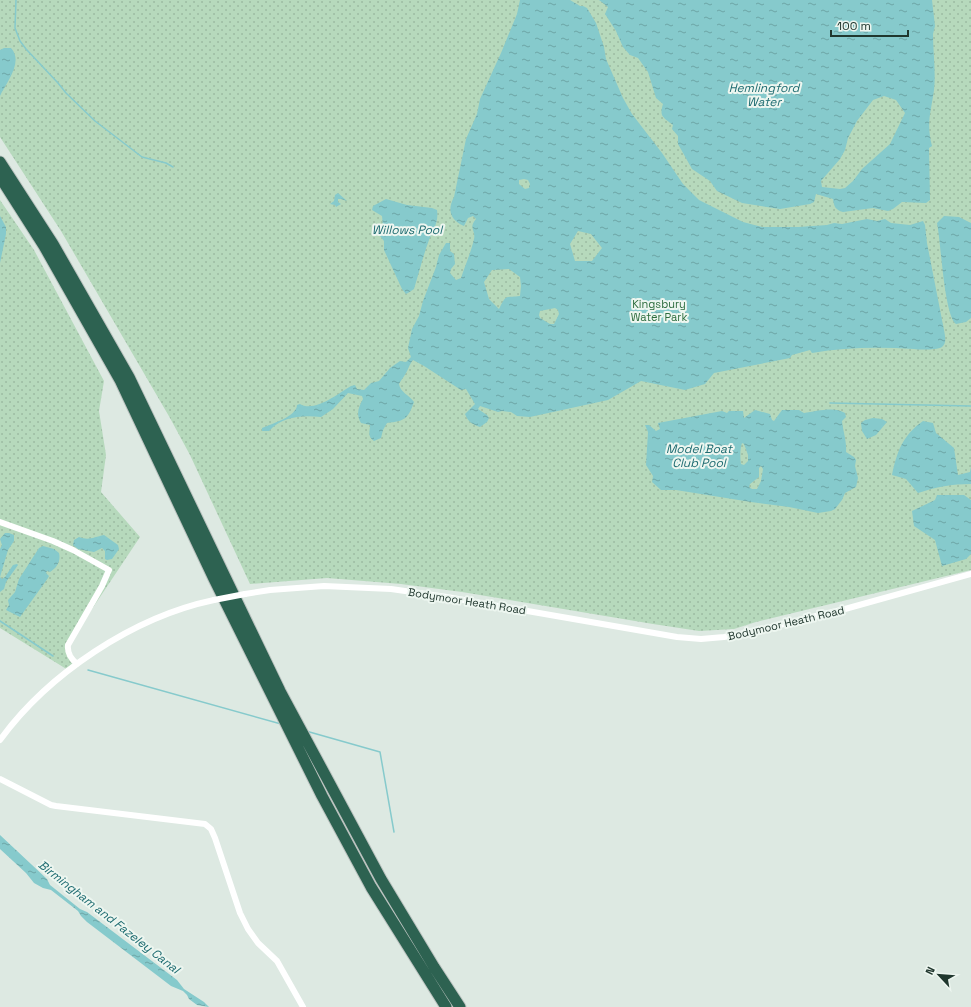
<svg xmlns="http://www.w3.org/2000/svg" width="971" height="1007" viewBox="0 0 971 1007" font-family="'Space Grotesk',sans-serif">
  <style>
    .park { fill: url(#park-dots) }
    .water { fill: url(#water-ripples); fill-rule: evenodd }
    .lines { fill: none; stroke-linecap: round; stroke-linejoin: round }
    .stream { stroke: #86cacc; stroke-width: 1.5 }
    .highway-casing { stroke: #bcc3c0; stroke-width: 13 }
    .street { stroke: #fff; stroke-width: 6 }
    .highway { stroke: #2d6251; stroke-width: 11 }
    .street-bridge { stroke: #fff; stroke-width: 6 }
    .labels { text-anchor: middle; stroke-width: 4; stroke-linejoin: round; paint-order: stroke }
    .park-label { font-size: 11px; fill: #2c6c3d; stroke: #edf6f0 }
    .street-label { font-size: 11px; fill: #20372e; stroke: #edf6f0 }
    .water-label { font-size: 12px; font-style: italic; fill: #1d6b70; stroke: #edf6f0 }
  </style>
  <defs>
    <pattern id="park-dots" width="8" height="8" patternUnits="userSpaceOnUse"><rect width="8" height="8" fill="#b6d9bc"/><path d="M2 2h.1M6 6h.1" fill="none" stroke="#9cbba2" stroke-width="1.8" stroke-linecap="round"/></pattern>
    <pattern id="water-ripples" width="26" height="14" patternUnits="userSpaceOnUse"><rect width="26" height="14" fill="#86cacc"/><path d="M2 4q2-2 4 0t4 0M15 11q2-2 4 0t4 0" fill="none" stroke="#6da5a6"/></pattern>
  </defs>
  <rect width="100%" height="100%" fill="#dde9e2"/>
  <path class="park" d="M 0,0 L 971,0 L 971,570 L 756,622 L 734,629 L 699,631 L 653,624 L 462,592 L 401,584 L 327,578 L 250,584 L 190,455 L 170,418 L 61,231 L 0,137 Z
    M 0,200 L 34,250 L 104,381 L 99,411 L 106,455 L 101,492 L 140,537 L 68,645 L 77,664 L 68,670 L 0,628 Z"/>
  <path class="water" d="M 520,0 L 570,0 L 580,6 L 583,6 L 587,8 L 596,23 L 604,47 L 606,59 L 623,98 L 632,114 L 662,153 L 683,184 L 699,200 L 743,222 L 762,227 L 799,227 L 827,225 L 834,223 L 842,224 L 867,219 L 877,221 L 885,219 L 891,223 L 910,225 L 923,221 L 925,225 L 927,243 L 944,330 C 945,336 947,343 942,347 C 937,350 920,350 914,349 C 880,347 846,347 812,353 L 810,350 L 792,355 L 790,358 L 714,373 L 705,384 L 685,390 L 641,381 L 608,400 L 530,417 L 517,416 L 511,412 L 502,411 L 498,412 L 480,406 L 478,409 L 487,415 L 489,418 L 487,422 L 480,427 C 472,424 468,422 465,414 L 475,404 L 466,389 L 461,390 L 424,366 L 413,360 C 409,365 409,368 406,373 C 404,377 401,380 399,384 C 400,392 409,395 414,402 C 408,419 405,421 387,423 L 383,430 L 381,438 L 374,441 C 367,436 370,432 370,425 L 361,423 C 356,414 358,408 363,399 L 362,396 L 348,393 L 333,409 L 321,417 C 302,415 283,416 269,431 L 262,431 L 262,428 C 272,424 297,416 297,405 L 300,404 C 314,413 339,393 351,386 L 355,385 L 357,389 L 364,390 L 371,383 L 379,381 L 390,368 L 400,361 L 406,362 L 411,357 L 408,348 L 412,329 L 419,316 L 423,301 L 436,267 L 439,255 L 446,243 L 450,243 L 450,251 L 454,254 L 455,264 L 451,269 L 450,273 L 456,280 L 461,278 C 465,266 471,252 474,239 C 476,230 468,228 476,219 L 473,216 L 468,218 L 464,226 C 450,220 447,210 454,197 L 466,139 L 477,114 L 480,99 L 501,53 L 517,14 ZM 524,179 L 528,180 L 530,184 L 529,188 L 525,189 L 519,184 L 519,180 ZM 578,231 L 591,234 L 602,248 L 592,261 L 575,261 L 570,244 ZM 509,269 L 520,277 L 521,286 L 520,296 C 504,298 507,294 499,309 L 489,299 L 484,282 L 492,270 ZM 555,308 L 558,310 L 559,314 L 554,324 L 550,324 L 540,318 L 539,315 L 540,311 Z
    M 599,0 L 932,0 L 935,26 L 933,34 C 933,52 936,72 934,90 C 931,112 926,123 932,146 L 929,148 L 930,200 L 926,203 L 902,202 L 893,209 L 888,211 L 873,208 L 843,212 C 835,210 834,206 833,199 L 816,194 L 814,202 L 810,204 L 780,209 L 742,203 L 717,191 L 710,181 L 692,169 L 678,144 L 678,136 L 672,129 L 673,125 C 663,117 659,117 663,104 L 656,98 L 648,72 L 638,58 L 630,55 L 623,47 L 616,31 L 605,14 L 608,7 ZM 884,96 L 896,100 L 905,113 L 890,144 L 862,169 L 853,181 L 845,188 L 840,189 L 822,187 L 821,181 L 840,159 L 845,150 L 848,138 L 857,121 L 873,100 Z
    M 4,48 L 11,48 C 24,62 6,83 0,96 L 0,50 Z
    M 338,193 L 347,201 L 341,199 L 338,199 L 338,202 L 341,204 L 336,207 L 335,205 L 330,204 L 334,201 L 335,195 Z
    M 386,199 L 407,205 L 432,208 L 437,210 C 439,222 433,230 429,240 C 423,256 419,273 414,289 L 408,293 L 406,294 L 402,289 L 384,250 L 384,241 L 380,236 L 380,230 L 383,226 L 382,216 L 372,210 L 373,206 Z
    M 0,216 L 6,227 L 6,234 L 0,263 Z
    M 944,216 L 959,217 L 971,223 L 971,318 L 966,322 L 956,324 C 944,315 941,242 937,223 Z
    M 755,410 L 770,414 L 772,420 L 774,421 L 782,410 L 799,410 L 804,413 C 816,411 835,406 845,413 L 846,417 L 842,421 C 843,431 847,442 846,452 L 854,457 L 856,460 L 855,466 L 858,478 L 856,487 L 845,493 L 842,500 L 835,509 L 831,511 L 818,513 L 789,507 L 751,502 L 676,490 L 661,490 L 652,482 L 653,476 L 646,465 L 648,432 L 645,425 L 649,425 L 656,431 L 660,429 L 658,423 L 722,411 L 727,413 L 729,411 L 743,411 L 744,418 ZM 742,443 L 744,444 L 748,455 L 748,461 L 744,465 L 741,464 C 740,458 740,448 742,443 ZM 761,466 L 763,469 L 761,481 L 757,489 L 752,489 L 749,487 L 750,484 L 759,477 L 759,468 Z
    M 873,418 L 882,419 L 887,422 L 876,435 L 867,439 L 862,431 L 861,423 L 865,420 Z
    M 923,421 L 933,423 L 936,433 L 954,448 L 958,475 L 970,472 L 971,467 L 971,484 C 952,484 936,487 918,493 L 906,479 L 892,475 C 897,451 903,435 923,421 Z
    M 937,495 L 964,495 L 971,500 L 971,554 L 966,559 L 942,566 L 935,540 L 914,526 L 912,511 L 935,500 Z
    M 5,533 L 9,533 L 14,535 L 14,541 L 8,550 L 0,577 L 2,579 L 5,577 L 13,565 L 17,564 L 18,565 L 6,582 L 4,589 L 0,592 L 0,549 L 2,545 L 0,539 Z
    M 104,535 L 118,545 L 119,549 L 112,559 L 107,560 L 105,559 L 105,551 L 102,548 L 94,552 L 78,549 L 73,545 L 74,540 L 79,537 C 89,541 94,537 104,535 Z
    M 43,546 L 54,549 L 59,553 C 61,561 57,568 50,572 L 47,571 L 46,573 L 49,576 L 48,578 L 20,617 L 6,610 L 9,605 L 8,600 L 15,592 L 19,579 L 39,548 Z
    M 0,835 L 47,879 L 50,885 L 80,909 L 87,912 L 177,980 L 184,989 L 204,1002 L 209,1007 L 197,1005 L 189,999 L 187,995 L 183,991 L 171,986 L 87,922 L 81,916 L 78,911 L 51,890 L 43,888 L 34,883 L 26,873 L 0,849 Z"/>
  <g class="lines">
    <path class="stream" d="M 16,0 L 15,28 L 20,41 L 26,49 L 58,83 L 66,93 L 95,121 L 142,157 L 166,163 L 173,167
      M 830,403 L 971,406
      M 0,621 L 53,656
      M 88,670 L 281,724
      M 306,731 L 380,752 L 394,832"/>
    <g class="highway-casing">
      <path id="highway" d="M 0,162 L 53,244 L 129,377 L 280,691 L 381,879 L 434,967 L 460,1007
        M 0,177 L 44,246 L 120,380 L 214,579 L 322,796 L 371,887 L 446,1007"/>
    </g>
    <path class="street" d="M 0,522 L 53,541 L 73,550 L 109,570 L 102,586 L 68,645 C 67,653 71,659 77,664
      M 245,594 L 270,590 L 324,586 L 391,589 L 447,597 L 677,637 L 701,639 L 724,637 L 751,632 L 845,609 L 971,574
      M 0,740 C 48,674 133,617 214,600
      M 0,779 L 51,805 L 56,806 L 205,824 L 211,829 L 215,838 L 240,913 L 248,929 L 258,943 L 277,961 L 303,1007"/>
    <use href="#highway" class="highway"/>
    <path class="street-bridge" d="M 214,600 L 245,594"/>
  </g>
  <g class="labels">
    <g class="park-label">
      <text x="659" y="308">Kingsbury<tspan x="659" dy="13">Water Park</tspan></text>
    </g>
    <g class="street-label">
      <text transform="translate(467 601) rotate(9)" y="4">Bodymoor Heath Road</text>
      <text transform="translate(786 623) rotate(-13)" y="4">Bodymoor Heath Road</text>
    </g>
    <g class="water-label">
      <text x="764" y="92">Hemlingford<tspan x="764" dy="14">Water</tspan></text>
      <text x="407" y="234">Willows Pool</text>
      <text x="699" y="453">Model Boat<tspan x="699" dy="14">Club Pool</tspan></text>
      <text transform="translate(109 917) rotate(38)" y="4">Birmingham and Fazeley Canal</text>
    </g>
  </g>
  <g transform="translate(939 975) rotate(296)" stroke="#edf6f0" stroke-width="3" paint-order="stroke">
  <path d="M0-3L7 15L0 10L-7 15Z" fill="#20372e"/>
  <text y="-6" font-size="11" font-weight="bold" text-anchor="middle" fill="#20372e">N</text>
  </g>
  <path d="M831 30v6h77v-6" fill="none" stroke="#20372e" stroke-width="2"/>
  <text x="837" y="30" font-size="12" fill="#20372e" stroke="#edf6f0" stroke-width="3" paint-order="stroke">100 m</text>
</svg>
